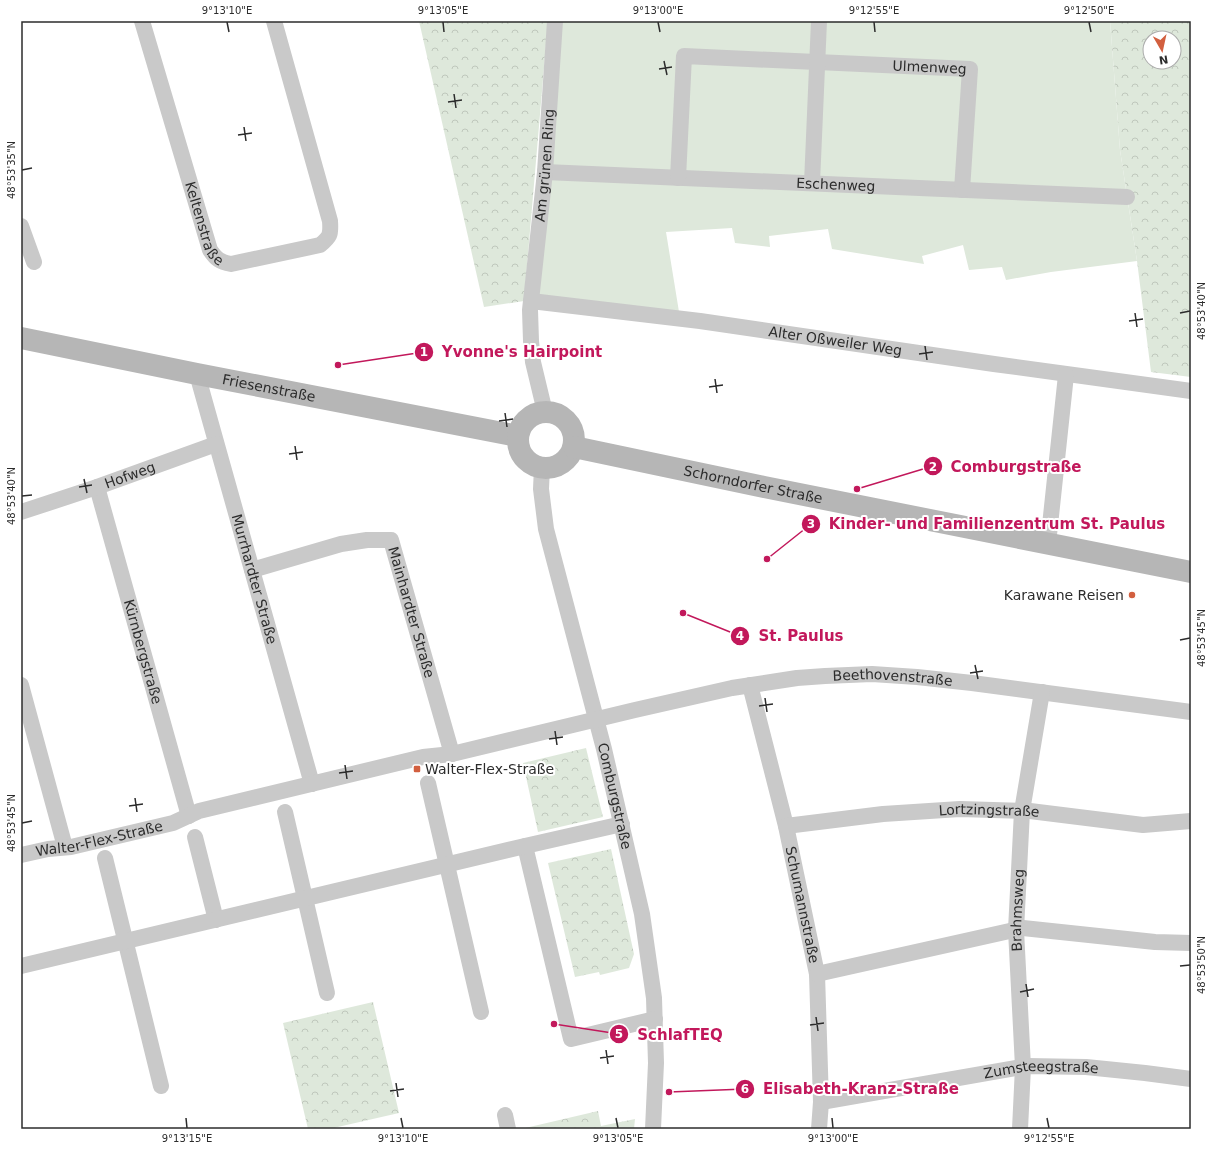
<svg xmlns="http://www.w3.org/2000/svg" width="1212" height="1150" viewBox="0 0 1212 1150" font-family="'DejaVu Sans',sans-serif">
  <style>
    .green { fill: #dee8db }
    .park { fill: url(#park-crowns); fill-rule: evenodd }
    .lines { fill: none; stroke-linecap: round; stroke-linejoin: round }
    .minor { stroke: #c9c9c9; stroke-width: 16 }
    .secondary { stroke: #b6b6b6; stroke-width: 22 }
    .ticks { fill: none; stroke: #2c2c2c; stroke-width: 1.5 }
    .poi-dot { fill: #d25f3f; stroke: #fff; stroke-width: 1.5 }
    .labels { text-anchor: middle; stroke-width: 4; stroke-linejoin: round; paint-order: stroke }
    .street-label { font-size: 14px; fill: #2c2c2c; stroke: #fff }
    .poi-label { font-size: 14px; fill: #2c2c2c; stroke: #fff; text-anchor: end }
    .leader { fill: none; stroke: #c2185b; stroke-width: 1.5 }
    .callout-dot { fill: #c2185b; stroke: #fff; stroke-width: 1.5 }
    .mark-label { font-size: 12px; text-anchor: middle; font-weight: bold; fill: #fff }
    .callout-label { font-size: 15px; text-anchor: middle; font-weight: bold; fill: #c2185b; stroke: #fff; stroke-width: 4; stroke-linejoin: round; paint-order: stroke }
    .neatline { fill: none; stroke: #2c2c2c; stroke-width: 1.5 }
    .ticks-label { font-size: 10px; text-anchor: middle; fill: #2c2c2c }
  </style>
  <defs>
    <pattern id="park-crowns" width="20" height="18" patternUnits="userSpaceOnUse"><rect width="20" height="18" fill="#dee8db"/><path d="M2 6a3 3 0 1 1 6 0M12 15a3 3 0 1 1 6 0" fill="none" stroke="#bfc7bc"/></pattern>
  </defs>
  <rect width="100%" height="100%" fill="#fff"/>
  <path class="green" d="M 555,21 L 1110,21 L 1120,150 L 1137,261 L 1051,272 L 1006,280 L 1002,267 L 969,270 L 963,245 L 922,256 L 924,264 L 832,249 L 828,229 L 769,236 L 770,247 L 735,243 L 732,228 L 666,232 L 680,318 L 531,301 Z"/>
  <path class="park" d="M 419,21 L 548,21 L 524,301 L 484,307 Z
    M 1110,21 L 1191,21 L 1191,377 L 1151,372 L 1137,261 L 1120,150 ZM 1150,38 L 1174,38 L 1174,62 L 1150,62 Z
    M 586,748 L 603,817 L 538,832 L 523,763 Z
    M 611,849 L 634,954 L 629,968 L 600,975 L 599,972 L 575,977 L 548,863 Z
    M 373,1002 L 399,1113 L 329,1129 L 308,1129 L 283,1023 Z
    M 598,1111 L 601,1126 L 635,1119 L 634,1129 L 521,1129 Z"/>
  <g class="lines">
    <g class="minor">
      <path id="s1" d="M 142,21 L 210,250 C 216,259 220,262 231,264 L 320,245 C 330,237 331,235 330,221 L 274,21"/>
      <path id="s2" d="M 545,172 L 1127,197"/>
      <path id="s3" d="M 678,178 L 684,56 L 970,69 L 962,190"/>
      <path d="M 812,183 L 819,21"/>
      <path d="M 21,226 L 34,262"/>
      <path id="s4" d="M 531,301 L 700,321 L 994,364 L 1191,391"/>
      <path id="s5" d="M 197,374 L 312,784"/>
      <path id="s6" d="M 545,412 L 533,362 L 531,341 L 530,310 L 545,172 L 555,21"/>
      <path id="s7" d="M 542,467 L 541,489 L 546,529 L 604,749 L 642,914 L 654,998 L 656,1063 L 653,1129"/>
      <path id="s8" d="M 97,487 L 189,816"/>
      <path id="s9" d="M 21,512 L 97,487 L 216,444"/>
      <path d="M 1048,544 L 1066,375"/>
      <path id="s10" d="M 252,570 L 341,544 L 367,540 L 391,540 L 452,754"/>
      <path d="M 21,685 L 65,847"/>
      <path id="s11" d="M 750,685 L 786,826 L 817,974 L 821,1102 L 819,1129"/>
      <path d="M 428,783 L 481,1012"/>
      <path d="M 285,812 L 327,993"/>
      <path id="s12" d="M 786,826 L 883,814 L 960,809 L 1030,811 L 1143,825 L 1191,821"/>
      <path d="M 195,837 L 216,920"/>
      <path d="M 525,846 L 571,1039 L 655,1019"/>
      <path id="s13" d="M 21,855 L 48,849 L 71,847 L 173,823 L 199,811 L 423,757 L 452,754 L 635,710 L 732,688 L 797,678 L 825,676 L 872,674 L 917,677 L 972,683 L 1191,712"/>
      <path d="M 105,858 L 161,1086"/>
      <path d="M 21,966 L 525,846 L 622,824"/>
      <path d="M 817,974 L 1023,928 L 1155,942 L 1191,943"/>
      <path id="s14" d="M 821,1102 L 1027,1066 L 1086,1067 L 1145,1073 L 1191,1079"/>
      <path d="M 505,1115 L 508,1129"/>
      <path id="s15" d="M 1020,1129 L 1023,1067 L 1016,930 L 1022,811 L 1042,692"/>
    </g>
    <g class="secondary">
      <path id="s16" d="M 21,338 L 197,374 L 518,436"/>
      <circle cx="546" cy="440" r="28"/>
      <path id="s17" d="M 574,447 L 764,487 L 1191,572"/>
    </g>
  </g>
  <path class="ticks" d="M 227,22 L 229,32M 443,22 L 444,32M 658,22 L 660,32M 874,22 L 875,32M 1089,22 L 1091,32M 664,61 L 667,75M 659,69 L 672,67M 454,94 L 456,108M 448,102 L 462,100M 244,127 L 246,141M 238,135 L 252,133M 22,170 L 32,168M 1135,313 L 1137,327M 1180,313 L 1190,311M 1129,321 L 1143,319M 925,346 L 927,360M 919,354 L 933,352M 715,379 L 717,393M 709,387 L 723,385M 505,413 L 507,427M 499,421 L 513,419M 295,446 L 297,460M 289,454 L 303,452M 84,479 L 87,493M 79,487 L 92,485M 22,496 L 32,495M 1180,640 L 1190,638M 975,665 L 978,679M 970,673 L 983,671M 765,698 L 767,712M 759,706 L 773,704M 555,731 L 557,745M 549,739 L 563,737M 345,765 L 347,779M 339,773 L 353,771M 135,798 L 137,812M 129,806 L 143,804M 22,823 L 32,821M 1180,966 L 1190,965M 1026,984 L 1028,997M 1020,992 L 1034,989M 816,1017 L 818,1031M 810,1025 L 824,1023M 606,1050 L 608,1064M 600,1058 L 614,1056M 396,1083 L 398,1097M 390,1091 L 404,1089M 186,1118 L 187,1128M 401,1118 L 403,1128M 616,1118 L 618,1128M 832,1118 L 833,1128M 1047,1118 L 1049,1128"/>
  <g class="poi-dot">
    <circle cx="1132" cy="595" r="4"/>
    <rect x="413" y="765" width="8" height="8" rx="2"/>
  </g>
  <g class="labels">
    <g class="street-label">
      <text dy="5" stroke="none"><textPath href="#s3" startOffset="368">Ulmenweg</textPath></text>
      <text dy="5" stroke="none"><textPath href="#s6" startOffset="249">Am grünen Ring</textPath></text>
      <text dy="5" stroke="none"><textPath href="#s2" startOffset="291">Eschenweg</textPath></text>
      <text dy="5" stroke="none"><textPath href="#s1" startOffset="212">Keltenstraße</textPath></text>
      <text dy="5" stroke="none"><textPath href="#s4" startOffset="307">Alter Oßweiler Weg</textPath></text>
      <text dy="5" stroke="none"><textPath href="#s16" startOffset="253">Friesenstraße</textPath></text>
      <text dy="5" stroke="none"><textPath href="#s9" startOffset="115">Hofweg</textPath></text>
      <text dy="5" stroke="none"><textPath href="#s17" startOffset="183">Schorndorfer Straße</textPath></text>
      <text dy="5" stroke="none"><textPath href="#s5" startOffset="213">Murrhardter Straße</textPath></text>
      <text dy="5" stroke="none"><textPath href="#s10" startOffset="218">Mainhardter Straße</textPath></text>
      <text dy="5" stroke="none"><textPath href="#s8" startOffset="171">Kürnbergstraße</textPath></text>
      <text dy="5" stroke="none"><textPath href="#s13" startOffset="893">Beethovenstraße</textPath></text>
      <text dy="5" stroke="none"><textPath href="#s7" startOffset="338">Comburgstraße</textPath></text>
      <text dy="5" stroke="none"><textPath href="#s12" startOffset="204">Lortzingstraße</textPath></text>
      <text dy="5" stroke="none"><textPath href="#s13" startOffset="80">Walter-Flex-Straße</textPath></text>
      <text dy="5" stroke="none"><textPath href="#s11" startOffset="226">Schumannstraße</textPath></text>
      <text dy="5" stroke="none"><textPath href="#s15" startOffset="219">Brahmsweg</textPath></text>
      <text dy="5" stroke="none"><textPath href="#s14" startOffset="223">Zumsteegstraße</textPath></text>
    </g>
    <g class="poi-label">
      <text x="1124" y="600">Karawane Reisen</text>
      <text x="425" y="774" text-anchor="start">Walter-Flex-Straße</text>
    </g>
  </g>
  <path class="leader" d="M338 365L424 352M857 489L933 466M767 559L811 524M683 613L740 636M554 1024L619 1034M669 1092L745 1089"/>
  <g class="callout-dot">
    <circle cx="338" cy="365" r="4"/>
    <circle cx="857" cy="489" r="4"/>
    <circle cx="767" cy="559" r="4"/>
    <circle cx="683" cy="613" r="4"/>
    <circle cx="554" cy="1024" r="4"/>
    <circle cx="669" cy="1092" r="4"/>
    <circle cx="424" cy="352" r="10"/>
    <circle cx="933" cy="466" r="10"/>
    <circle cx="811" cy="524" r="10"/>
    <circle cx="740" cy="636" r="10"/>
    <circle cx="619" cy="1034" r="10"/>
    <circle cx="745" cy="1089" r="10"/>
  </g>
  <g class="mark-label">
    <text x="424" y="356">1</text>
    <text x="933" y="471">2</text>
    <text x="811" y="528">3</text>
    <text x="740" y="640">4</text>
    <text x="619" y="1038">5</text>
    <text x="745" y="1093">6</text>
  </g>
  <g class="callout-label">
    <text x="522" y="357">Yvonne's Hairpoint</text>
    <text x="1016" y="472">Comburgstraße</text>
    <text x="997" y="529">Kinder- und Familienzentrum St. Paulus</text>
    <text x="801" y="641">St. Paulus</text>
    <text x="680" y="1040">SchlafTEQ</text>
    <text x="861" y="1094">Elisabeth-Kranz-Straße</text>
  </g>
  <rect width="1212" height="1150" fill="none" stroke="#ffffff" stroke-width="44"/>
  <g transform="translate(1162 50) rotate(171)"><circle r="19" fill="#ffffff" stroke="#ababab"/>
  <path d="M0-3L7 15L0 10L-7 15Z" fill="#d25f3f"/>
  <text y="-6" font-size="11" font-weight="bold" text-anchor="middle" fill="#2c2c2c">N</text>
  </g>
  <rect x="22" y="22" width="1168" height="1106" class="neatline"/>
  <g class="ticks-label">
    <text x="227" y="14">9°13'10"E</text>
    <text x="443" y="14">9°13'05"E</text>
    <text x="658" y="14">9°13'00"E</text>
    <text x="874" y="14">9°12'55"E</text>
    <text x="1089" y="14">9°12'50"E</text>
    <text transform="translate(11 170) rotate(-90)" y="4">48°53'35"N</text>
    <text transform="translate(1201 311) rotate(-90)" y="4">48°53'40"N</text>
    <text transform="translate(11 496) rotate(-90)" y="4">48°53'40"N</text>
    <text transform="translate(1201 638) rotate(-90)" y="4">48°53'45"N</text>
    <text transform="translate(11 823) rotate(-90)" y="4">48°53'45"N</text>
    <text transform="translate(1201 965) rotate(-90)" y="4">48°53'50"N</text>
    <text x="187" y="1142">9°13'15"E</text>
    <text x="403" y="1142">9°13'10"E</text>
    <text x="618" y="1142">9°13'05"E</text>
    <text x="833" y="1142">9°13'00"E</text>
    <text x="1049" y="1142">9°12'55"E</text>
  </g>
</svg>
